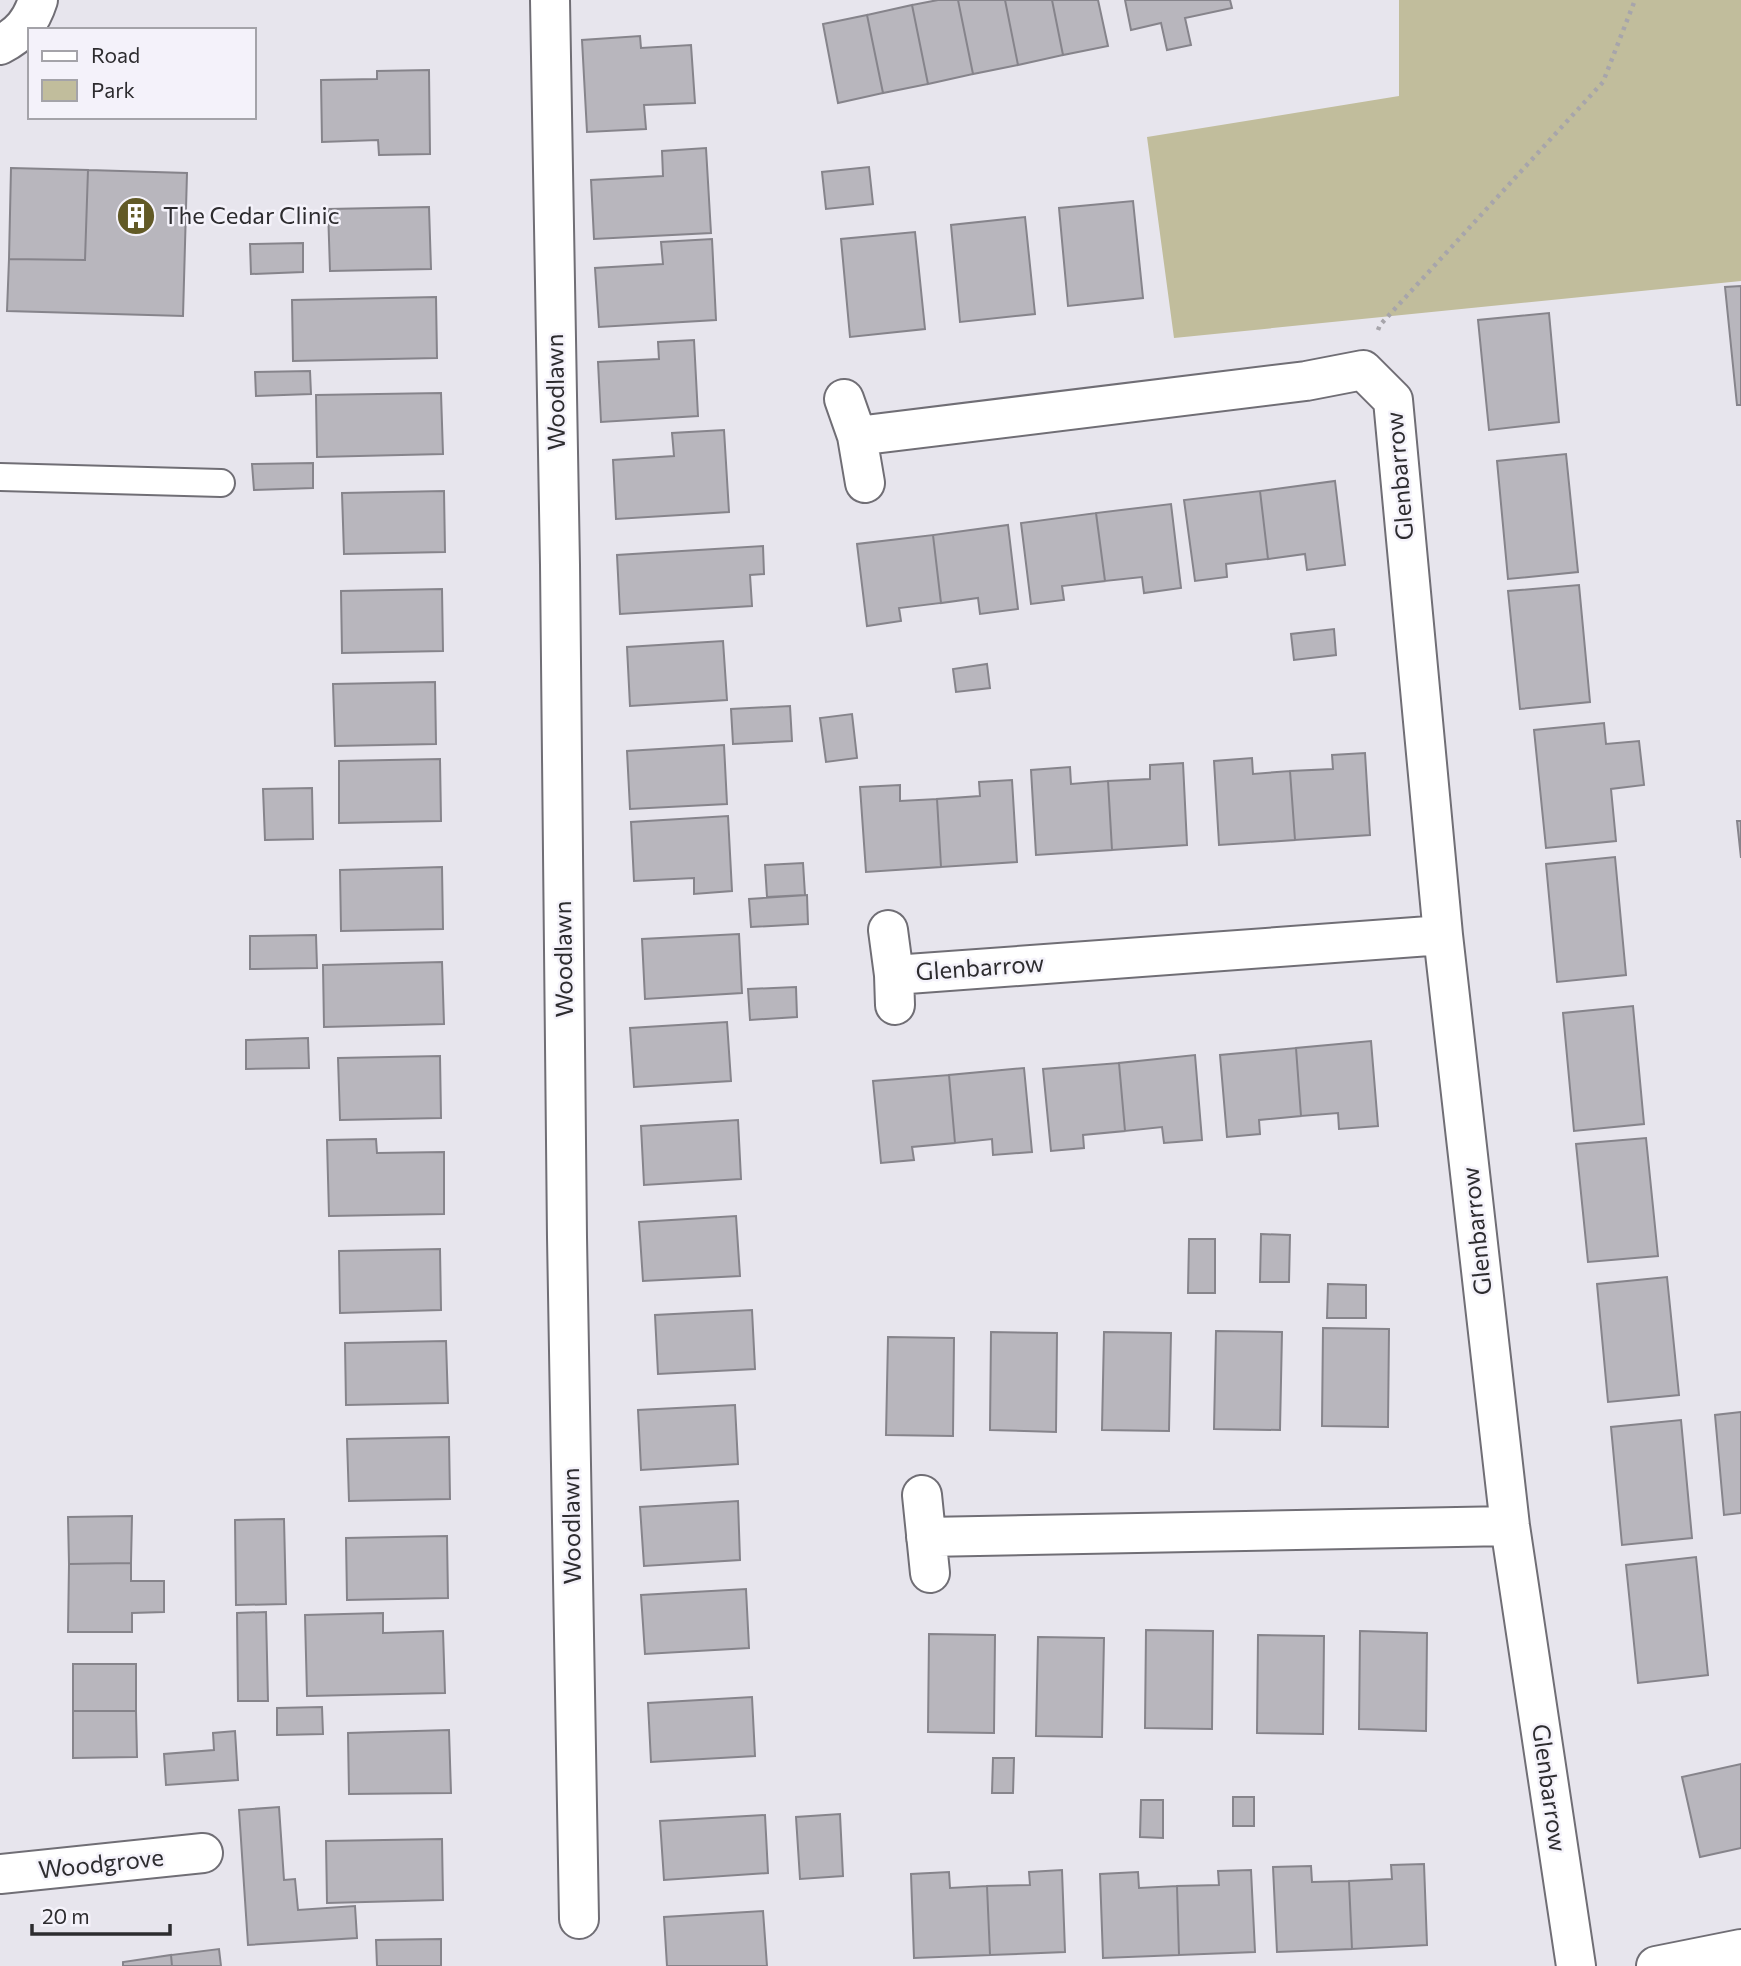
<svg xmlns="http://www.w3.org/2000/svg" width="1741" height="1966" viewBox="0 0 1741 1966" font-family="Commissioner,sans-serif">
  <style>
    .green { fill: #c1bd9c }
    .building { fill: #b8b6bd; stroke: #86848b; stroke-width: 2 }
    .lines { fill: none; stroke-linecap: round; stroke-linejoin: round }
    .service-casing { stroke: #706e75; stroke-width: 30 }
    .minor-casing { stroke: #706e75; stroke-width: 42 }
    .primary-casing { stroke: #706e75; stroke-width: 42 }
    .path { stroke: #a7a5ab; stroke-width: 4.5; stroke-dasharray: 3.5 5; stroke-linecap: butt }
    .service { stroke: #fff; stroke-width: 26 }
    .minor { stroke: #fff; stroke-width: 38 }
    .primary { stroke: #fff; stroke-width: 38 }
    .labels { text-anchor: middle; stroke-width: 5; stroke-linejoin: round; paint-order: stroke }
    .poi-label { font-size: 24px; fill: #2d2c2f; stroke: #f4f2fa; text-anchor: start }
    .street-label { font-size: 24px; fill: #2d2c2f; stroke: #f4f2fa }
  </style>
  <rect width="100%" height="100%" fill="#e7e5ed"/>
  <path class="green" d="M 1399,0 L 1741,0 L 1741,281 L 1174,338 L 1147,137 L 1399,96 Z"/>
  <path class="building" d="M 938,0 L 958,0 L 973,74 L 928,84 L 912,5 Z
    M 958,0 L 1005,0 L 1018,65 L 973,74 Z
    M 1005,0 L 1052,0 L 1063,55 L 1018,65 Z
    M 1052,0 L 1098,0 L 1108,46 L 1063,55 Z
    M 1125,0 L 1230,0 L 1232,8 L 1185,18 L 1191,45 L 1167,50 L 1161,23 L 1131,30 Z
    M 912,5 L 928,84 L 883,93 L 867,15 Z
    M 867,15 L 883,93 L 838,103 L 823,24 Z
    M 640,36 L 641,48 L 691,45 L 695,103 L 644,105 L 646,129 L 587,132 L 582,40 Z
    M 429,70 L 430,154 L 379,155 L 378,140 L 322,142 L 321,80 L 377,79 L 377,71 Z
    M 706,148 L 711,233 L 594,239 L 591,180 L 663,176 L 662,151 Z
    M 869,167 L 873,204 L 826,209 L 822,172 Z
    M 11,168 L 88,170 L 85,260 L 9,259 Z
    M 88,170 L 187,173 L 183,316 L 7,311 L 9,259 L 85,260 Z
    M 1133,201 L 1143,298 L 1068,306 L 1059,208 Z
    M 429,207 L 431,269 L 330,271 L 328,209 Z
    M 1025,217 L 1035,314 L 960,322 L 951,225 Z
    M 915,232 L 925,329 L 850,337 L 841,239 Z
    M 712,239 L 716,320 L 599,327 L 595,268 L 663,264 L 661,242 Z
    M 303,243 L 303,272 L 251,274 L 250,244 Z
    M 1741,286 L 1741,405 L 1737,405 L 1725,287 Z
    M 436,297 L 437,358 L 293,361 L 292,300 Z
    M 1549,313 L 1559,422 L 1489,430 L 1478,320 Z
    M 694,340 L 698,416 L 601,422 L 598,362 L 659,359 L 658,342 Z
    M 310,371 L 311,394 L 256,396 L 255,372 Z
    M 441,393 L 443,454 L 317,457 L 316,395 Z
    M 724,430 L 729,512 L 616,519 L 613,460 L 674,456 L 672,433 Z
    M 1566,454 L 1578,572 L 1508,579 L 1497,461 Z
    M 313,463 L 313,488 L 254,490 L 252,464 Z
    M 1335,481 L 1345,565 L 1307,570 L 1305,554 L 1268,559 L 1260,491 Z
    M 444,491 L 445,552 L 344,554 L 342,493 Z
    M 1260,491 L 1268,559 L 1226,564 L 1227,577 L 1195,581 L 1184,500 Z
    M 1171,504 L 1181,588 L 1144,593 L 1142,577 L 1105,581 L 1096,513 Z
    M 1096,513 L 1105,581 L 1062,586 L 1064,600 L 1031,604 L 1021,523 Z
    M 1008,525 L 1018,609 L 980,614 L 978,598 L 941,603 L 933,535 Z
    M 933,535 L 941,603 L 899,608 L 901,621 L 867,626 L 857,544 Z
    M 763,546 L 764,574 L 750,575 L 752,606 L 620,614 L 617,555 Z
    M 1579,585 L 1590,702 L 1520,709 L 1508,591 Z
    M 442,589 L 443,651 L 342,653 L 341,591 Z
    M 1334,629 L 1336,655 L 1294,660 L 1291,634 Z
    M 723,641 L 727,700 L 630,706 L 627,647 Z
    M 987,664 L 990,688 L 956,692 L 953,669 Z
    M 435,682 L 436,744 L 335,746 L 333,684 Z
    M 790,706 L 792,741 L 733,744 L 731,709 Z
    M 852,714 L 857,758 L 826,762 L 820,718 Z
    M 1604,723 L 1606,744 L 1639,741 L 1644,785 L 1611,789 L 1616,841 L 1546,848 L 1534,730 Z
    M 724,745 L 727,804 L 630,809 L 627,751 Z
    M 1365,753 L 1370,835 L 1295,840 L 1290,771 L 1333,769 L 1332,755 Z
    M 1252,758 L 1253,774 L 1290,771 L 1295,840 L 1219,845 L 1214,761 Z
    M 440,759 L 441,821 L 339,823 L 339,761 Z
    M 1183,763 L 1187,845 L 1112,850 L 1108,781 L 1150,779 L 1150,765 Z
    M 1070,767 L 1071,784 L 1108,781 L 1112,850 L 1036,855 L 1031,770 Z
    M 1012,780 L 1017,862 L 941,867 L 937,799 L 980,796 L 979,782 Z
    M 900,785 L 900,801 L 937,799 L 941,867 L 866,872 L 860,787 Z
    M 312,788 L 313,839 L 265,840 L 263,789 Z
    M 728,816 L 732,891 L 694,894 L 694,878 L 634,881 L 631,822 Z
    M 1737,821 L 1741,821 L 1741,858 Z
    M 1615,857 L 1626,975 L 1557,982 L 1546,864 Z
    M 803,863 L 805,895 L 767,897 L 765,865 Z
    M 442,867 L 443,929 L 341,931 L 340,870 Z
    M 807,895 L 808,924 L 751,927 L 749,899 Z
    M 739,934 L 742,993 L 645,999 L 642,939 Z
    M 316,935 L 317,968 L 250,969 L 250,936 Z
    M 442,962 L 444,1024 L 324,1027 L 323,965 Z
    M 796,987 L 797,1017 L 750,1020 L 748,989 Z
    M 1633,1006 L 1644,1124 L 1574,1131 L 1563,1013 Z
    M 727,1022 L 731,1081 L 634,1087 L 630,1028 Z
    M 308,1038 L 309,1068 L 246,1069 L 246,1040 Z
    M 1371,1041 L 1378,1126 L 1339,1129 L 1338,1113 L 1301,1116 L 1296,1048 Z
    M 1296,1048 L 1301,1116 L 1259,1120 L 1260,1134 L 1227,1137 L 1220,1055 Z
    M 1195,1055 L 1202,1140 L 1164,1143 L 1162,1127 L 1125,1131 L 1119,1063 Z
    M 440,1056 L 441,1118 L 340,1120 L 338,1058 Z
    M 1119,1063 L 1125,1131 L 1083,1135 L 1084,1148 L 1051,1151 L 1043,1069 Z
    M 1024,1068 L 1032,1152 L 993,1155 L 992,1139 L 955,1143 L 949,1075 Z
    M 949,1075 L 955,1143 L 912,1147 L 914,1160 L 881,1163 L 873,1081 Z
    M 738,1120 L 741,1179 L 644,1185 L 641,1126 Z
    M 1646,1138 L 1658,1256 L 1588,1262 L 1576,1144 Z
    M 376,1139 L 377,1153 L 444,1152 L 444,1214 L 329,1216 L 327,1140 Z
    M 736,1216 L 740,1276 L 643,1281 L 639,1222 Z
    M 1261,1234 L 1290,1235 L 1289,1282 L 1260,1282 Z
    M 1189,1239 L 1215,1239 L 1215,1293 L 1188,1293 Z
    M 440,1249 L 441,1310 L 340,1313 L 339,1251 Z
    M 1667,1277 L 1679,1395 L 1608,1402 L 1597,1284 Z
    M 1328,1284 L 1366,1285 L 1366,1318 L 1327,1318 Z
    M 752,1310 L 755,1369 L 658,1374 L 655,1315 Z
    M 1323,1328 L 1389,1329 L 1388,1427 L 1322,1426 Z
    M 1216,1331 L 1282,1332 L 1280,1430 L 1214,1429 Z
    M 991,1332 L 1057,1333 L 1056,1432 L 990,1430 Z
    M 1104,1332 L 1171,1333 L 1169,1431 L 1102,1430 Z
    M 888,1337 L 954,1338 L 953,1436 L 886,1435 Z
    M 446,1341 L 448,1403 L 346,1405 L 345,1343 Z
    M 735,1405 L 738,1464 L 641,1470 L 638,1410 Z
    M 1741,1412 L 1741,1513 L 1724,1515 L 1715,1415 Z
    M 1681,1420 L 1692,1538 L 1622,1545 L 1611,1427 Z
    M 449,1437 L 450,1499 L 349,1501 L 347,1439 Z
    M 738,1501 L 740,1560 L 644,1566 L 640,1507 Z
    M 132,1516 L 131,1563 L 69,1564 L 68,1517 Z
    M 284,1519 L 286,1604 L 236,1605 L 235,1520 Z
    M 447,1536 L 448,1598 L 347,1600 L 346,1538 Z
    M 1696,1557 L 1708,1675 L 1638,1683 L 1626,1565 Z
    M 131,1563 L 131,1581 L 164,1581 L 164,1612 L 132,1613 L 132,1632 L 68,1632 L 69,1564 Z
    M 746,1589 L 749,1648 L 645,1654 L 641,1595 Z
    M 266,1612 L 268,1701 L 238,1701 L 237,1613 Z
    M 383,1613 L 383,1633 L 443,1631 L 445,1693 L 307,1696 L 305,1615 Z
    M 1146,1630 L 1213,1631 L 1212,1729 L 1145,1728 Z
    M 1360,1631 L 1427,1633 L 1426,1731 L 1359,1729 Z
    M 929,1634 L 995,1635 L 994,1733 L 928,1732 Z
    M 1258,1635 L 1324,1636 L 1323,1734 L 1257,1733 Z
    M 1038,1637 L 1104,1638 L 1102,1737 L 1036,1736 Z
    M 73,1664 L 136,1664 L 136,1711 L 73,1711 Z
    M 752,1697 L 755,1756 L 651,1762 L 648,1703 Z
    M 322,1707 L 323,1734 L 277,1735 L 277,1708 Z
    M 73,1711 L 136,1711 L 137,1757 L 73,1758 Z
    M 449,1730 L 451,1793 L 349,1794 L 348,1733 Z
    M 235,1731 L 238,1780 L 166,1785 L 164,1754 L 214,1750 L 213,1733 Z
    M 993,1758 L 1014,1758 L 1013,1793 L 992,1793 Z
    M 1741,1764 L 1741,1848 L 1700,1857 L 1682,1777 Z
    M 1233,1797 L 1254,1797 L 1254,1826 L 1233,1826 Z
    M 1141,1800 L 1163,1800 L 1163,1838 L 1140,1837 Z
    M 279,1807 L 284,1880 L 295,1879 L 298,1910 L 355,1906 L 357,1938 L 248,1945 L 239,1810 Z
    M 840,1814 L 843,1876 L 800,1879 L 796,1817 Z
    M 765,1815 L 768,1873 L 664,1880 L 660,1821 Z
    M 442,1839 L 443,1900 L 327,1903 L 326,1841 Z
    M 1424,1864 L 1427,1945 L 1352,1949 L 1349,1881 L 1392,1879 L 1391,1865 Z
    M 1311,1866 L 1312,1882 L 1349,1881 L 1352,1949 L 1277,1952 L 1273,1867 Z
    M 1062,1870 L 1065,1952 L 990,1955 L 987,1886 L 1030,1885 L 1029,1872 Z
    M 1251,1870 L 1255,1952 L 1179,1955 L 1177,1886 L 1219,1885 L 1218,1871 Z
    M 949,1872 L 950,1888 L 987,1886 L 990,1955 L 914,1958 L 911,1874 Z
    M 1138,1872 L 1139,1888 L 1177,1886 L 1179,1955 L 1103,1958 L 1100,1874 Z
    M 763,1911 L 767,1966 L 667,1966 L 664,1917 Z
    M 441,1939 L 441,1966 L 377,1966 L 376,1940 Z
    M 219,1949 L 221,1966 L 172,1966 L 171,1955 Z
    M 171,1955 L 172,1966 L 123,1966 L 123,1962 Z"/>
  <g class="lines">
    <g class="service-casing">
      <path id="service" d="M 0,477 L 221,483"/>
    </g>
    <g class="minor-casing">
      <path id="minor" d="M 550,0 L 560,565 L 567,1237 L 579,1919
        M 844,399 L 857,436 L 865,483
        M 857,436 L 1306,381 L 1363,370 L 1393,400 L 1443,935 L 1510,1526 L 1576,1966
        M 888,930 L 894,975 L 895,1005
        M 894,975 L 1443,935
        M 922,1495 L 930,1573
        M 926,1537 L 1510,1526
        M 0,1874 L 203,1853
        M 1656,1966 L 1741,1949"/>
    </g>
    <g class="primary-casing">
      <path id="primary" d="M 0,45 C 21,34 31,22 38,0"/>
    </g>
    <path class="path" d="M 1378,330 L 1380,325 L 1603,82 L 1635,0"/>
    <use href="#service" class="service"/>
    <use href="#minor" class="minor"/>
    <use href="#primary" class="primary"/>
  </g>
  <defs>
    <g id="building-disc" transform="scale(2.0125)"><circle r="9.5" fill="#625a26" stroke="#f4f2fa"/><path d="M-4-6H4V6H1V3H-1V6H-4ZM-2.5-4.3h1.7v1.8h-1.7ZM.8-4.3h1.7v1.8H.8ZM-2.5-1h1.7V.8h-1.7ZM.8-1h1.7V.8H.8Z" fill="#fff"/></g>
  </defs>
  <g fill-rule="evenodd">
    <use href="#building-disc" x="136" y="216"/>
  </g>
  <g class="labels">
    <g class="poi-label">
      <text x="163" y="224">The Cedar Clinic</text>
    </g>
    <g class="street-label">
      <text transform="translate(556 392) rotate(-91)" y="8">Woodlawn</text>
      <text transform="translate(1400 476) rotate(-95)" y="8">Glenbarrow</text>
      <text transform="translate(564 959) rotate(-91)" y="8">Woodlawn</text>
      <text transform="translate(980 968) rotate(-4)" y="8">Glenbarrow</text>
      <text transform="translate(1477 1231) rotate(-96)" y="8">Glenbarrow</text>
      <text transform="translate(572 1526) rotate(-91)" y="8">Woodlawn</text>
      <text transform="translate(1549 1788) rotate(82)" y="8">Glenbarrow</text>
      <text transform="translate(101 1864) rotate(-6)" y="8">Woodgrove</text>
    </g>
  </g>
  <rect x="28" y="28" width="228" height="91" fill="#f4f2fa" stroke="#a4a3a9" stroke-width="2"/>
  <rect x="42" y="51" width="35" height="10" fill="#ffffff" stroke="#a4a3a9" stroke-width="2"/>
  <text x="91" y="63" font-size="21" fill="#2d2c2f">Road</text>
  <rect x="42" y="80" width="35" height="21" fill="#c1bd9c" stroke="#a4a3a9" stroke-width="2"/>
  <text x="91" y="98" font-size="21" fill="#2d2c2f">Park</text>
  <path d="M32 1924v10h138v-10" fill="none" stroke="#2d2c2f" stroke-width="3.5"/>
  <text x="42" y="1924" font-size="21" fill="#2d2c2f" stroke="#f4f2fa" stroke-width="5" paint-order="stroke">20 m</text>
</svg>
